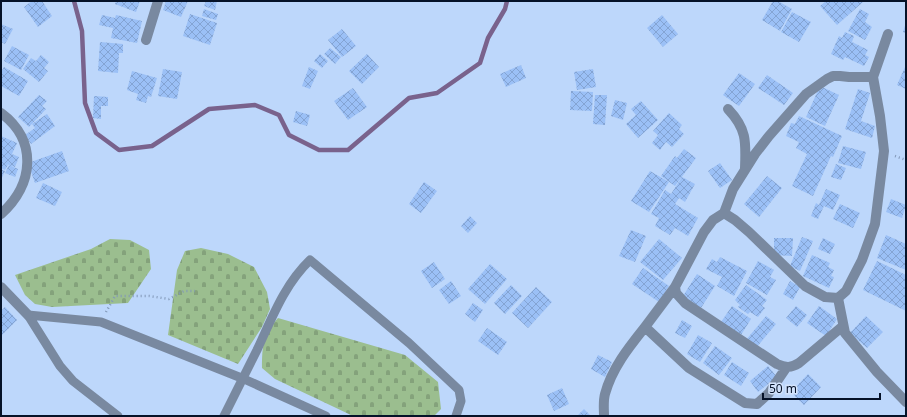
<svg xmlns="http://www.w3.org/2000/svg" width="907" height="417" viewBox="0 0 907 417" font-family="'Noto Sans',sans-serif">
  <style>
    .cemetery { fill: url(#cemetery-stones) }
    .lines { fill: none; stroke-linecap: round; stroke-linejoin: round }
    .stream { stroke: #79628c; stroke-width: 4.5 }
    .building { fill: url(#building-cross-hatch) }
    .path { stroke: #8298b8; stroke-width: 2.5; stroke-dasharray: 1 3; stroke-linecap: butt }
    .service { stroke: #7989a0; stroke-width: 9 }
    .minor { stroke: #7989a0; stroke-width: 10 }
  </style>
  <defs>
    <pattern id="cemetery-stones" width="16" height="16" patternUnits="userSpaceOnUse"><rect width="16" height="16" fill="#9bbe8f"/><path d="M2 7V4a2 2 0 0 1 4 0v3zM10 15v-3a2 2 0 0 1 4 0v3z" fill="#84a27b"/></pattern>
    <pattern id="building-cross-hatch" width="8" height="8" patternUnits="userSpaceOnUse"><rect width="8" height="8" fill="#9bc0f6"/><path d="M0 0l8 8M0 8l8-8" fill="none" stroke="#84a4d3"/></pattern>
  </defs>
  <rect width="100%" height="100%" fill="#bdd7fb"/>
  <path class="cemetery" d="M 110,239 L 130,240 L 149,250 L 151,269 L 128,303 L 52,307 L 35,304 L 25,295 L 15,275 L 91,249 Z
    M 201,248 L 228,254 L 254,267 L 267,292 L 270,309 L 262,327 L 238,364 L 168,335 L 177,270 L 185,251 Z
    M 278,318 L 405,355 L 438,382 L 441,409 L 434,416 L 353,416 L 275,379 L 262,368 C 262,347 263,334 278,318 Z"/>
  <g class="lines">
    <path class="stream" d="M 74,1 L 82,31 L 85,103 L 96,133 L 119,150 L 152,146 L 209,109 L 255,105 L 279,115 L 289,135 L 319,150 L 348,150 L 409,98 L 437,93 L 480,63 L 488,38 L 505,9 L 507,1"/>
  </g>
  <path class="building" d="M 32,1 L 42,1 L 52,16 L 38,27 L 24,7 Z
    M 116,1 L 140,1 L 136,12 L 115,4 Z
    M 166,1 L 188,1 L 181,17 L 163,10 Z
    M 206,1 L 217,1 L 215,10 L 204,6 Z
    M 773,1 L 778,1 L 792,9 L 780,31 L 762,20 Z
    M 826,1 L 862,1 L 863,2 L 837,25 L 820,6 Z
    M 204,9 L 218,14 L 216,20 L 202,16 Z
    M 860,9 L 869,14 L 865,22 L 872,27 L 865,40 L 848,31 Z
    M 792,12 L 811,22 L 799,42 L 781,32 Z
    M 190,14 L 217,23 L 210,45 L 183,36 Z
    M 102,15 L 115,18 L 116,15 L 142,21 L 137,43 L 111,38 L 113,28 L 99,25 Z
    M 662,15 L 678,34 L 663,47 L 647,28 Z
    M 906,22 L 906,33 L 903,32 Z
    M 1,24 L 13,29 L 5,44 L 1,42 Z
    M 342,29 L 356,46 L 342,57 L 328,40 Z
    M 845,32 L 854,36 L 852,42 L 868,50 L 865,55 L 869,57 L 864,66 L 845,57 L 843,60 L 831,54 L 839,36 L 842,38 Z
    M 100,42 L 123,44 L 123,53 L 119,53 L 118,73 L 98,71 Z
    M 12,46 L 29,55 L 21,70 L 4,61 Z
    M 330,48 L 341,57 L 335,64 L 324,54 Z
    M 320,54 L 328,61 L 322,68 L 314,61 Z
    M 367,54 L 379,67 L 362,84 L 349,71 Z
    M 41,55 L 49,62 L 44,68 L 48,71 L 39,82 L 23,69 L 31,58 L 36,61 Z
    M 521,65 L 526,78 L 506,87 L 500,74 Z
    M 4,67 L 28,81 L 19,96 L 1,86 L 1,72 Z
    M 309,67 L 318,71 L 310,89 L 302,86 Z
    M 905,67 L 906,68 L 906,89 L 897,85 Z
    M 163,69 L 182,72 L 177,99 L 158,96 Z
    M 593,69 L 596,87 L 577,90 L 574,72 Z
    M 132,71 L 157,78 L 151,97 L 148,96 L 146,103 L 136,100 L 138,94 L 127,90 Z
    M 739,73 L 755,84 L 739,106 L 723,95 Z
    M 767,75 L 793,93 L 784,105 L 758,88 Z
    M 820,86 L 839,95 L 825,126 L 806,117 Z
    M 353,88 L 367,107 L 348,120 L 334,101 Z
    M 858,89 L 870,93 L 861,121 L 875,126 L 872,138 L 845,129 Z
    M 571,91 L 593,92 L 592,111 L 570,110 Z
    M 39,95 L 47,101 L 42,106 L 46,109 L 29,127 L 18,117 Z
    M 595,95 L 607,95 L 605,125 L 593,124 Z
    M 94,96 L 108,97 L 108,106 L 101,106 L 101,119 L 93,118 Z
    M 615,100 L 627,103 L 623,120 L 611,116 Z
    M 641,101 L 658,120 L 638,138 L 626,124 L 636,115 L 631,109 Z
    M 296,111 L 310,115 L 307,126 L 293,122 Z
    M 669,113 L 682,125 L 679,129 L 684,134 L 672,147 L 666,142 L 660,150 L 652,143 L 658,135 L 653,131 Z
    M 47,114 L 55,126 L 31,144 L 25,135 L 35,128 L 32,124 Z
    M 799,116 L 842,136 L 833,157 L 831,156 L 813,196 L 792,186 L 807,154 L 796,148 L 799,142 L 786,136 L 791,123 L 795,124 Z
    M 1,136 L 17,143 L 12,154 L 19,157 L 15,167 L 6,164 L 8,165 L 5,170 L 1,168 Z
    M 843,146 L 866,152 L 861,169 L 838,163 Z
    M 684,149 L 696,158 L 675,186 L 661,176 L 675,156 L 677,158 Z
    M 62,151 L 69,171 L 35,183 L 28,163 Z
    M 720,163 L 732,180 L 720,188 L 708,171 Z
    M 836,164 L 846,168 L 841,180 L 831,177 Z
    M 9,165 L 18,169 L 15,177 L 5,173 Z
    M 1,169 L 5,171 L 1,180 Z
    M 650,171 L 669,182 L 649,212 L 631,201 Z
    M 767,176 L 782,188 L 759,217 L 744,204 Z
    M 682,177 L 695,184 L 685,202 L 679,198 L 675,204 L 698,218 L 688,236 L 675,228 L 670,235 L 655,226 L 659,218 L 651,214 L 665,190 L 671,194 Z
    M 424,182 L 437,191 L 421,213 L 409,204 Z
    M 43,183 L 62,192 L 55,206 L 36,198 Z
    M 826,189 L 840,195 L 833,210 L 824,206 L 818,219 L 811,216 L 816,203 L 819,205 Z
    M 891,199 L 906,205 L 902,218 L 886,212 Z
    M 840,204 L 860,213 L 853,228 L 833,219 Z
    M 470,216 L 477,223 L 468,233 L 461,226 Z
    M 631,230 L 646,236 L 635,262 L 619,256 Z
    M 886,235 L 906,244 L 906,270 L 877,258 Z
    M 802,237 L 813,241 L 800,271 L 790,266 Z
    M 774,238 L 793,238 L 792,256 L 774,255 Z
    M 823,238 L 835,244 L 830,254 L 818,249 Z
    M 659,239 L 682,258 L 663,280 L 640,262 Z
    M 812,255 L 830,263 L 828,267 L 834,270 L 831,276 L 834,277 L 829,288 L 803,276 Z
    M 720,257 L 747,271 L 734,296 L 717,286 L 722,277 L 706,269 L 712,259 L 717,262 Z
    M 758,261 L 774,270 L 770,277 L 776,280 L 767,295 L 746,283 Z
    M 877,261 L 906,275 L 906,311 L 863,290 Z
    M 434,262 L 445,279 L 432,288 L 421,271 Z
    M 490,264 L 507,279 L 485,304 L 468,289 Z
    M 643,268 L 669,286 L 659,302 L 632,284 Z
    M 697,274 L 715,286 L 701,308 L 683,296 Z
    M 451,281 L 461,296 L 449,304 L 439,290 Z
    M 790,281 L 800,287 L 793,300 L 783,294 Z
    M 511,285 L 522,296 L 505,314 L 494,303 Z
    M 746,285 L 767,300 L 762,306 L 765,308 L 758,317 L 750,312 L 748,314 L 738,307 L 740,305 L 735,300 Z
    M 536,287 L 552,302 L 528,328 L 512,313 Z
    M 473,303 L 483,310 L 475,322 L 465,314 Z
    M 732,306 L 751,319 L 741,335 L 721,322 Z
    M 796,306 L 807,315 L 797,327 L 786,318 Z
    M 819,306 L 837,319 L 826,336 L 807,323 Z
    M 5,307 L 17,320 L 1,336 L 1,311 Z
    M 766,316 L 776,324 L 756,348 L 746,340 Z
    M 866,316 L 883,332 L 867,348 L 850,333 Z
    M 682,320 L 692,326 L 685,338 L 675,333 Z
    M 487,328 L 507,342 L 498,355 L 478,341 Z
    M 698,335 L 712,343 L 700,362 L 687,354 Z
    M 715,346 L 732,358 L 719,375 L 703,363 Z
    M 598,355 L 612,362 L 605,377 L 591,369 Z
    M 732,362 L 749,373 L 741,386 L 724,375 Z
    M 768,366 L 777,377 L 758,392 L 750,381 Z
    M 808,374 L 821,387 L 804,405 L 791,392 Z
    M 562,388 L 569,404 L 554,411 L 547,395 Z
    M 584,409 L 591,416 L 577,416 Z"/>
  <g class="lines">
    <path class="path" d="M 895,156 L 906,160
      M 106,312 L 115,296 L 149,296 L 169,299 L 184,291 L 195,291"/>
    <path class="service" d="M 28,315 L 101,322 L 244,379 L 326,416
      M 28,315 L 60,366 L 73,381 L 118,416
      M 224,416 C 235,394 246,372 257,350 C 272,318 284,285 310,260 L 409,343 L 459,390 L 461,401 L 456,416"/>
    <path class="minor" d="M 146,40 L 158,1
      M 728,109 C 747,129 746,142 745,168
      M 1,113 C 38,140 34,185 1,214
      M 724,213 L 733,189 L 755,154 L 769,136 L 806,94 L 827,79 L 833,76 L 840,76 L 849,77 L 873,77 L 888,34
      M 1,287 L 28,315
      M 675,287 L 645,327 L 689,368 L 745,403 L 757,404 L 769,393 L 786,368
      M 838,298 L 845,333 L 877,372 L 906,402
      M 843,326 L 799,363 C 791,368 786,368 777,364 L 685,303 L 676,293 L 675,287 L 704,232 L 713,220 L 724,213 L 735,220 L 749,232 L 805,286 L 825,297 L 838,298 L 846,291 L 862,260 L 875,224 L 884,151 L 880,116 L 873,77
      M 604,416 C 604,409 603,401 605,394 C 612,368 629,347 645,327"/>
  </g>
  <rect width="907" height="417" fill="none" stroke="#051228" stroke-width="4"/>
  <path d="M763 393v6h117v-6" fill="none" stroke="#051228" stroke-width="2"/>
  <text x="769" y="393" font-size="12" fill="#051228" stroke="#d2e3fc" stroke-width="3" paint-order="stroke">50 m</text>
</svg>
